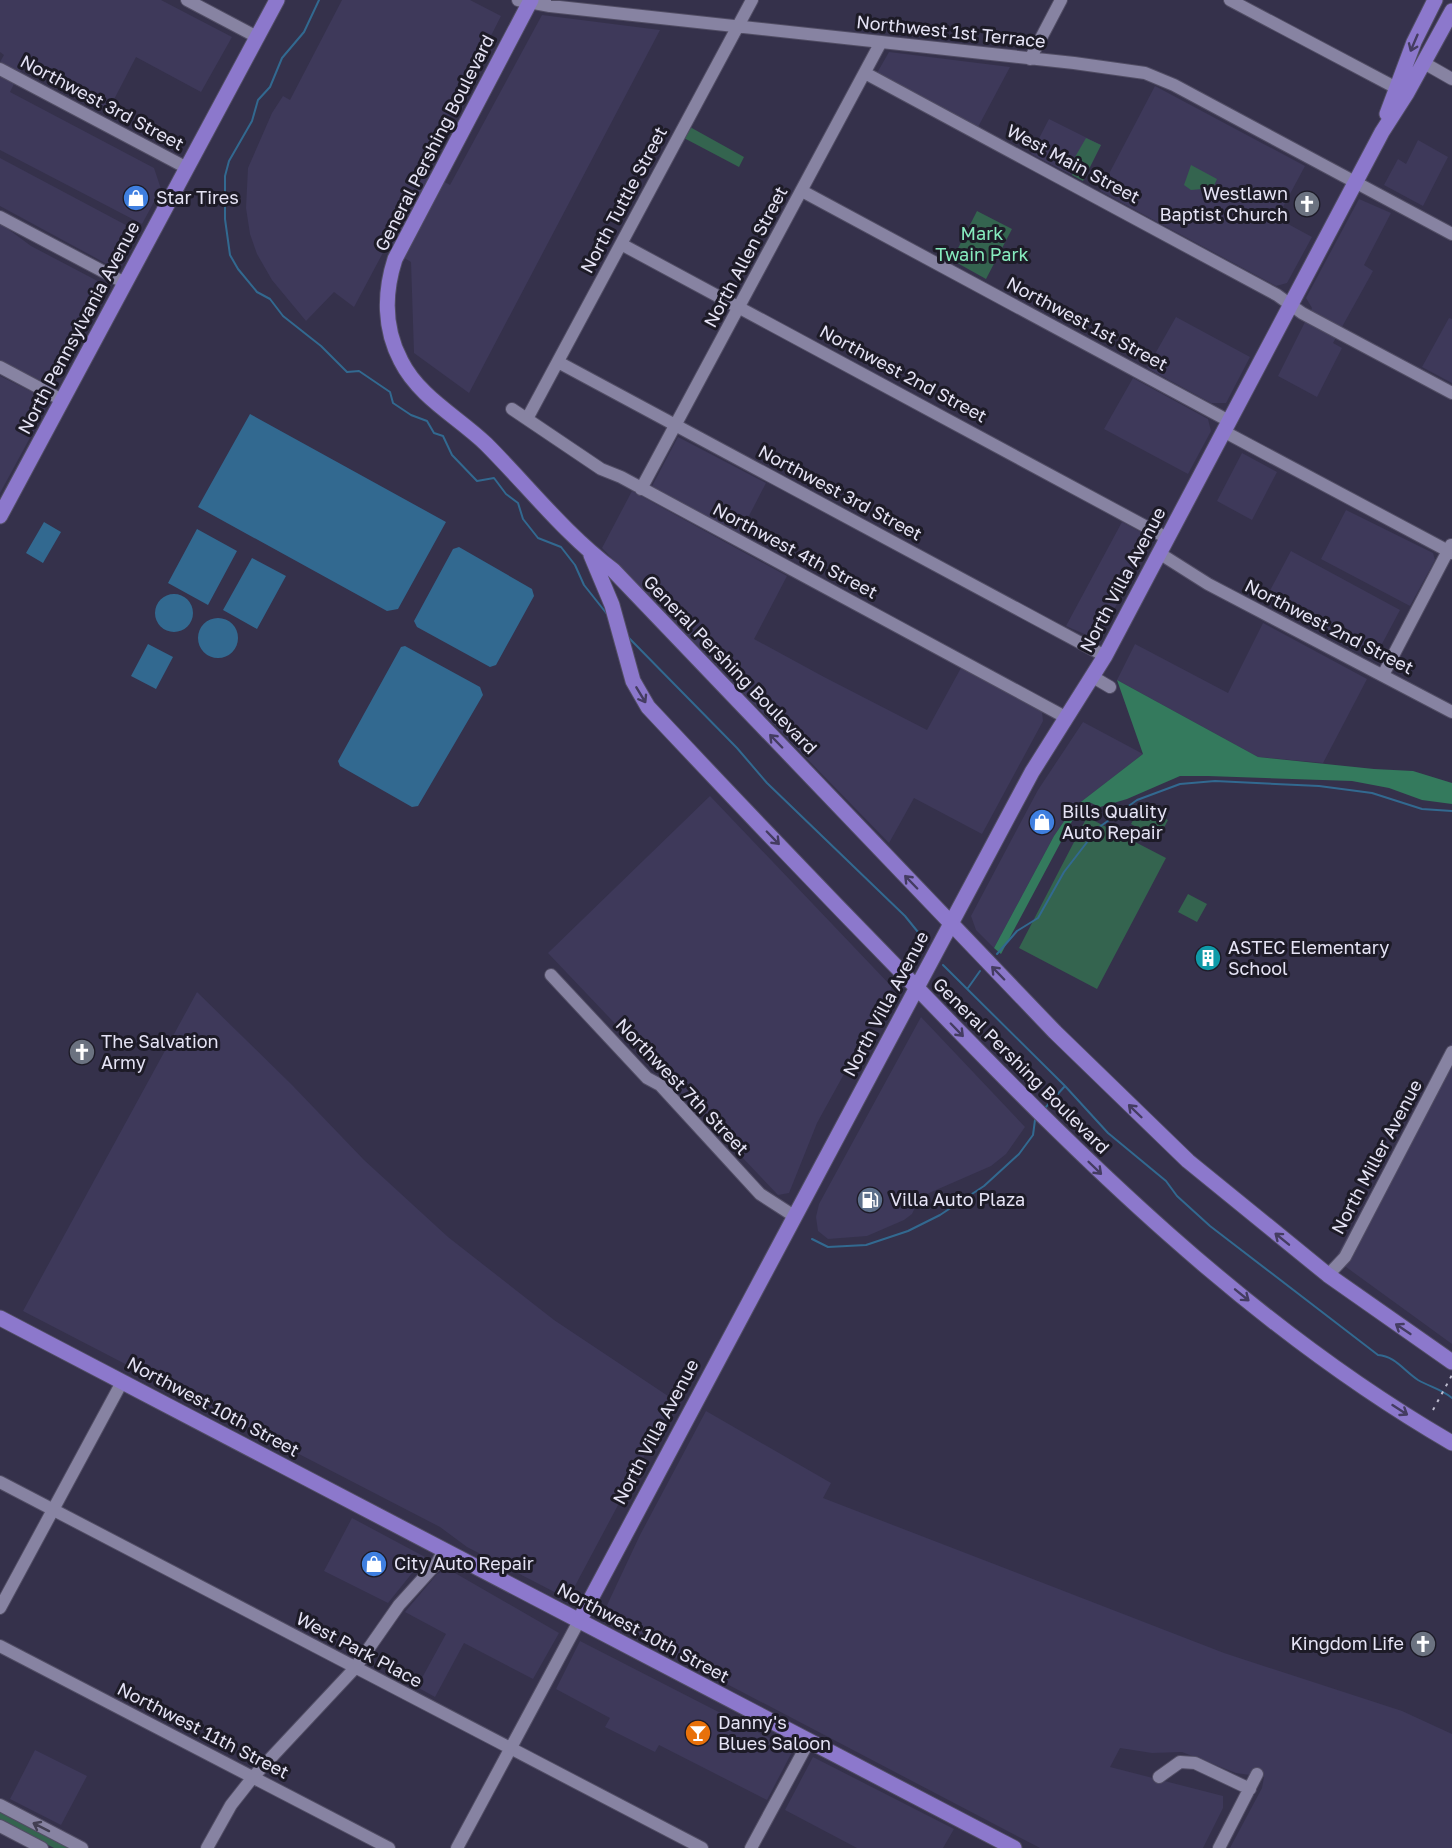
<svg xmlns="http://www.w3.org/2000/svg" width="1452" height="1848" viewBox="0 0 1452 1848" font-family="'Golos Text',sans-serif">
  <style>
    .built { fill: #3e395a }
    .green { fill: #34644f }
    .forest { fill: #347a5d }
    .water { fill: #326990 }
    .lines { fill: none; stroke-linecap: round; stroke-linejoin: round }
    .stream { stroke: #326990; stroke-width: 2 }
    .minor-casing { stroke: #514d64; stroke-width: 14 }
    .major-casing { stroke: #514d64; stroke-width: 17 }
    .minor { stroke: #8783a2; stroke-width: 12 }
    .major { stroke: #8c78cc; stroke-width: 15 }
    .rail { stroke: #bdbbce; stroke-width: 2; stroke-dasharray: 3 6; stroke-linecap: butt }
    .oneway { stroke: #443c61 }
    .oneway2 { stroke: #423f52 }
    .labels { text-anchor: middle; stroke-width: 6; stroke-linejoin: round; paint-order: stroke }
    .street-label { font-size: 18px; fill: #e5e3f5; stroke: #1d1b27 }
    .poi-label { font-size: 18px; fill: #e5e3f5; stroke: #1d1b27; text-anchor: start }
    .park-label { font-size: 18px; fill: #86ebbe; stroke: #1d1b27 }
  </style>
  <rect width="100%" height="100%" fill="#35314b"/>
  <path class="built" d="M 0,0 L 161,0 L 232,37 L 201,92 L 136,57 L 108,111 L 23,66 L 10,92 L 154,168 L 161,189 L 142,224 L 0,150 L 0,62 L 4,55 L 0,52 Z
    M 342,0 L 470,0 L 501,16 L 423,170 L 450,185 L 542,15 L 660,30 L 469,393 L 414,353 L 411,262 L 386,247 L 354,307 L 334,292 L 306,321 L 272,280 L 257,254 L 250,234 L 246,208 L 248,168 L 272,113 L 283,96 L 290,100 Z
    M 889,52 L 1010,67 L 978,127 L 877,73 Z
    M 1155,86 L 1305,166 L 1277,218 L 1312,237 L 1287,283 L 1276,286 L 1100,191 Z
    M 1049,119 L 1101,145 L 1083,181 L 1031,154 Z
    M 1418,140 L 1448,157 L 1423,206 L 1384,185 L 1398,159 L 1406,164 Z
    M 0,158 L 139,232 L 118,270 L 0,206 Z
    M 1359,199 L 1391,213 L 1364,265 L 1373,271 L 1333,343 L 1342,348 L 1317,397 L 1278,376 L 1312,308 L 1306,298 Z
    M 0,223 L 31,246 L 109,287 L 56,381 L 44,382 L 0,361 Z
    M 1176,317 L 1250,357 L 1226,403 L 1211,403 L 1147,368 Z
    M 1449,318 L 1452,319 L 1452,383 L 1422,367 Z
    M 0,376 L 42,397 L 45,410 L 0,493 Z
    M 1133,378 L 1208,419 L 1211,431 L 1188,474 L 1104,429 Z
    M 678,437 L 766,483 L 739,535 L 651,488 Z
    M 1242,453 L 1277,472 L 1252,520 L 1217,501 Z
    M 632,491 L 787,576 L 754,639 L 824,677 L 927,730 L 961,668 L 1042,712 L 1043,721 L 982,834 L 914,798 L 889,843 L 602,548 Z
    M 1346,510 L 1433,553 L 1435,560 L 1410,606 L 1321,559 Z
    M 1122,522 L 1150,537 L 1100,638 L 1096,639 L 1066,626 Z
    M 1291,551 L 1400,610 L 1375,657 L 1265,600 Z
    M 1263,623 L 1367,679 L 1323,763 L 1258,757 L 1117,680 L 1135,644 L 1228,693 Z
    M 1083,722 L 1143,754 L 1073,808 L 1054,836 L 994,948 L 976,930 L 971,916 L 1038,790 Z
    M 710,796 L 892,987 L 817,1123 L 789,1193 L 778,1195 L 548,953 Z
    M 197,992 L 292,1085 L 364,1160 L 448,1237 L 554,1320 L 674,1400 L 568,1599 L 467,1547 L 440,1527 L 23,1311 Z
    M 921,1017 L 1025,1127 L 1006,1154 L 991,1166 L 920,1197 L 912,1214 L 904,1220 L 867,1236 L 828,1239 L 818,1231 L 816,1217 L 819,1204 Z
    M 1452,1042 L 1452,1344 L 1335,1259 Z
    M 706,1411 L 831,1483 L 823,1498 L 1224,1653 L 1402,1711 L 1452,1734 L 1452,1848 L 1230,1848 L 1262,1788 L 1264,1777 L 1252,1771 L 1250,1775 L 1236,1773 L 1182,1752 L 1152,1753 L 1120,1748 L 1110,1767 L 1223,1796 L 1223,1808 L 1203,1848 L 1040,1848 L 601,1618 L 640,1535 Z
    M 352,1518 L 425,1557 L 388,1603 L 324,1571 Z
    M 448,1569 L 559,1633 L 533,1679 L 464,1643 L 435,1697 L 417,1687 L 446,1634 L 405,1612 L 437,1574 Z
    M 580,1641 L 793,1750 L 767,1800 L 659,1745 L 655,1752 L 605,1727 L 610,1718 L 556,1689 Z
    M 35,1750 L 87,1776 L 61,1825 L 10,1799 Z
    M 813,1757 L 954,1829 L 943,1848 L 857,1848 L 785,1810 Z"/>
  <path class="green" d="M 690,127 L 744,157 L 739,167 L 684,138 Z
    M 1086,138 L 1101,145 L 1083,181 L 1072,175 L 1075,166 L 1071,164 Z
    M 1191,165 L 1217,179 L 1213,188 L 1191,190 L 1184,185 Z
    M 977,211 L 1012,229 L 986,279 L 952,260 Z
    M 1141,806 L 1168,820 L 1158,839 L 1131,824 Z
    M 1087,817 L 1166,858 L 1097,989 L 1019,948 Z
    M 1188,894 L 1207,904 L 1197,922 L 1178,912 Z
    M 0,1811 L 71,1848 L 54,1848 L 0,1820 Z"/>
  <path class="forest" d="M 1117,680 L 1258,757 L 1374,769 L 1413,771 L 1452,783 L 1452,804 L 1422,800 L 1389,788 L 1352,781 L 1208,776 L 1180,776 L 1127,799 L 1100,807 L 1089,802 L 1078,810 L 1001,954 L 994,948 L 1054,836 L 1073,808 L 1143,754 Z"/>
  <path class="water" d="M 250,414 L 446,522 L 398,609 L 387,611 L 198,507 Z
    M 44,522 L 61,532 L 43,563 L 26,553 Z
    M 197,529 L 237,551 L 208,605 L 168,583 Z
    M 459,547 L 532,589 L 534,596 L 496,665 L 490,667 L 417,627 L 414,621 L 453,549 Z
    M 252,558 L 286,576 L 257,629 L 223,610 Z
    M155 613a19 19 0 1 1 38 0a19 19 0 1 1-38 0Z
    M198 638a20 20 0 1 1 40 0a20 20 0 1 1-40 0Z
    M 148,644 L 173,657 L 156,689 L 131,676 Z
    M 405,646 L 480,687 L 483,695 L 418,806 L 412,807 L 340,766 L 338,761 L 401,647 Z"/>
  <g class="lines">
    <path class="stream" d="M 319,0 L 304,32 L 282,58 L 270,87 L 258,100 L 252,121 L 229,161 L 225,176 L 225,219 L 230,255 L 238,269 L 257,292 L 270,299 L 283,316 L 321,346 L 347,372 L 359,371 L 390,392 L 393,403 L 411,415 L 427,421 L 434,433 L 443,436 L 452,455 L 477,481 L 494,478 L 506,494 L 518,503 L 523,519 L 538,538 L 561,547 L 575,565 L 584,585 L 607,614
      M 629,638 L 737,748 L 767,783 L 905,916 L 926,942
      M 997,954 L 1017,931 L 1038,918 L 1064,872 L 1098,828 L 1137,800 L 1180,784 L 1215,781 L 1319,786 L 1372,793 L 1422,809 L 1452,811
      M 943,965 L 1065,1086 L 1108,1133 L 1166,1181 L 1177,1196 L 1210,1226 L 1378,1355 C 1395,1356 1404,1371 1418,1380 C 1430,1387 1441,1389 1452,1398
      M 968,988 L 980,971
      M 1045,1108 L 1065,1086
      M 812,1239 L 828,1247 L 866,1245 L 908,1231 L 940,1215 L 984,1186 L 1019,1154 L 1033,1135 L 1035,1120"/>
    <g class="minor-casing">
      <path id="minor" d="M 187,0 L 257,37
        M 518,0 L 550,6 L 1074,63 L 1145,73 L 1174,85 L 1452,234
        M 1230,0 L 1404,92
        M 1030,59 L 1061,0
        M 1424,63 L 1452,79
        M 0,69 L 187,168
        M 865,73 L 1277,295 L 1302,313 L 1452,393
        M 802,191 L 1229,421
        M 0,217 L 125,283
        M 621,244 L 1167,538
        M 558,362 L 1105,656
        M 0,367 L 62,400
        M 512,409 L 601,469 L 621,477 L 1067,718
        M 528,417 L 752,0
        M 1223,431 L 1452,553
        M 641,489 L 881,42
        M 1159,553 L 1208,584 L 1452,712
        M 1383,675 L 1451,545
        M 1093,677 L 1110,687
        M 551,975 L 647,1078 L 660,1085 L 760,1194 L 794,1216
        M 1328,1275 L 1345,1257 L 1452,1052
        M 0,1482 L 702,1848
        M 0,1608 L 122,1382
        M 0,1646 L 389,1848
        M 1159,1777 L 1180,1762 L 1195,1763 L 1250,1789
        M 0,1805 L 82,1848
        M 0,1826 L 42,1848
        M 207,1848 L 231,1805 L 253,1777 L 355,1668 L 399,1605 L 437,1563 L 444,1550
        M 457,1848 L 579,1621
        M 751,1848 L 809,1741
        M 1219,1848 L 1257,1774"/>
    </g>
    <g class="major-casing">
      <path id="major" d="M 531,0 L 395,259 C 384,293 384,329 401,361 C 419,397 458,417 486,444 C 528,486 565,534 613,570 L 1055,1032 L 1188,1161 L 1328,1275 L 1452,1362
        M 1387,114 L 1414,42 L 1435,0
        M 0,516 L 277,0
        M 591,555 L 612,605 L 633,681 L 648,707 C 737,802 827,896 918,989 C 1080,1157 1248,1325 1452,1443
        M 0,1318 L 1014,1848
        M 579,1621 L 1010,813 L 1032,772 L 1105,656 L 1382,132 L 1407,93 L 1452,11"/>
    </g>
    <use href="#minor" class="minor"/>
    <use href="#major" class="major"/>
    <path class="rail" d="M 1433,1410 L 1452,1375"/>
  </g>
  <defs><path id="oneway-shaft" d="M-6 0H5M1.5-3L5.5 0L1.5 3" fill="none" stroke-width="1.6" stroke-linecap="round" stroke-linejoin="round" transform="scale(1.5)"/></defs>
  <g class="oneway">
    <use href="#oneway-shaft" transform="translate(1414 43) rotate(113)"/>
    <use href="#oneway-shaft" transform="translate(641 695) rotate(59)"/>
    <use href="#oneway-shaft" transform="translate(776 741) rotate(-134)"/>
    <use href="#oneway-shaft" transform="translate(773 838) rotate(46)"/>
    <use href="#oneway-shaft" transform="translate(911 882) rotate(-134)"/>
    <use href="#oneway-shaft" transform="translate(998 973) rotate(-134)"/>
    <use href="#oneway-shaft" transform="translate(957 1030) rotate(46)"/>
    <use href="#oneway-shaft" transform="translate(1135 1111) rotate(-136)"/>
    <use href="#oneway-shaft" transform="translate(1095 1168) rotate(44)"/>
    <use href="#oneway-shaft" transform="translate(1282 1239) rotate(-141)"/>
    <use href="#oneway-shaft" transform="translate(1242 1295) rotate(39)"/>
    <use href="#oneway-shaft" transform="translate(1403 1329) rotate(-146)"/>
    <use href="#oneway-shaft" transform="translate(1400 1410) rotate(33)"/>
  </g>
  <use class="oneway2" href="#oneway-shaft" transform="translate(41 1827) rotate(-153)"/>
  <defs>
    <g id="shop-disc" transform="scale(1.35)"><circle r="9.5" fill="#3f7fe0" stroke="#1d1b27"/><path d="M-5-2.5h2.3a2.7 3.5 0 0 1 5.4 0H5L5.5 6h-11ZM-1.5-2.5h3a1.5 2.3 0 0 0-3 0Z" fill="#fff"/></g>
    <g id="church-disc" transform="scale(1.35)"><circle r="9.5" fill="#6b7280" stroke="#1d1b27"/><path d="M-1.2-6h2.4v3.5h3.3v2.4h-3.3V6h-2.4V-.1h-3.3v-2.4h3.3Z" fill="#fff"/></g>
    <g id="building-disc" transform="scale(1.35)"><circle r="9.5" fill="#0f9aa8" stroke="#1d1b27"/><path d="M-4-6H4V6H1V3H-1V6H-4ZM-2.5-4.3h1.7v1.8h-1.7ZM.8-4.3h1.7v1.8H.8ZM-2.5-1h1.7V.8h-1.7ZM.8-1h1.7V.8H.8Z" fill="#fff"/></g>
    <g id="fuel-disc" transform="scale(1.35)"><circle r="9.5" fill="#5c6f8a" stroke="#1d1b27"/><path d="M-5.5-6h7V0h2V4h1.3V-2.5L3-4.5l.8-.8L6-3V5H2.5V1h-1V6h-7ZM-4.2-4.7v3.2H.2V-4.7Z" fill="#fff"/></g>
    <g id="bar-disc" transform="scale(1.35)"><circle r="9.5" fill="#e8710a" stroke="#1d1b27"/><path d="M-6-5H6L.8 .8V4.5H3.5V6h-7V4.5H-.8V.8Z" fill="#fff"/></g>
  </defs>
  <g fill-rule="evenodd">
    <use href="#shop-disc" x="136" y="198"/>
    <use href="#church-disc" x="1307" y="204"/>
    <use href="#shop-disc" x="1042" y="822"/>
    <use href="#building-disc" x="1208" y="958"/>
    <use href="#church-disc" x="82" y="1052"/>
    <use href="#fuel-disc" x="870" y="1200"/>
    <use href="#shop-disc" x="374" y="1564"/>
    <use href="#church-disc" x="1423" y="1644"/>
    <use href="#bar-disc" x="698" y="1733"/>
  </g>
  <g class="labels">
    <g class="street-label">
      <text transform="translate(951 32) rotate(6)" y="6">Northwest 1st Terrace</text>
      <text transform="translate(102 103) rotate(28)" y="6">Northwest 3rd Street</text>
      <text transform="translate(435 143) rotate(-63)" y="6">General Pershing Boulevard</text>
      <text transform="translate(1073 164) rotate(28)" y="6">West Main Street</text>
      <text transform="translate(624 200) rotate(-62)" y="6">North Tuttle Street</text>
      <text transform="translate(746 257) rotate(-62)" y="6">North Allen Street</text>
      <text transform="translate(1087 324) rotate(28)" y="6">Northwest 1st Street</text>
      <text transform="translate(79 328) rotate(-62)" y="6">North Pennsylvania Avenue</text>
      <text transform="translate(903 374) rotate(28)" y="6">Northwest 2nd Street</text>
      <text transform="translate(840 493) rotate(28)" y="6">Northwest 3rd Street</text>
      <text transform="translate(795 551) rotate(28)" y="6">Northwest 4th Street</text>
      <text transform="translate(1123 580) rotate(-62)" y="6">North Villa Avenue</text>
      <text transform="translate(1329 627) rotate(27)" y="6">Northwest 2nd Street</text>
      <text transform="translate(730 665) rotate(46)" y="6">General Pershing Boulevard</text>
      <text transform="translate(886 1004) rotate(-62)" y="6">North Villa Avenue</text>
      <text transform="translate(1021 1066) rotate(45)" y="6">General Pershing Boulevard</text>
      <text transform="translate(682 1087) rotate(46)" y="6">Northwest 7th Street</text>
      <text transform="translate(1377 1157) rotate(-62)" y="6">North Miller Avenue</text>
      <text transform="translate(213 1407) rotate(28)" y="6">Northwest 10th Street</text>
      <text transform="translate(656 1432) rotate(-62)" y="6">North Villa Avenue</text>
      <text transform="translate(643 1633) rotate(28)" y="6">Northwest 10th Street</text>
      <text transform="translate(359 1650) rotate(28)" y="6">West Park Place</text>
      <text transform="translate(203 1731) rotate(27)" y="6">Northwest 11th Street</text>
    </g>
    <g class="poi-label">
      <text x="1288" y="200" text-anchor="end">Westlawn<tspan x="1288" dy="21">Baptist Church</tspan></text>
      <text x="156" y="204">Star Tires</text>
      <text x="1062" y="818">Bills Quality<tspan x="1062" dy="21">Auto Repair</tspan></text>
      <text x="1228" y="954">ASTEC Elementary<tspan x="1228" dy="21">School</tspan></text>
      <text x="101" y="1048">The Salvation<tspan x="101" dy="21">Army</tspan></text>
      <text x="890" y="1206">Villa Auto Plaza</text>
      <text x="394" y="1570">City Auto Repair</text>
      <text x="1404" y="1650" text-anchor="end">Kingdom Life</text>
      <text x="718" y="1729">Danny's<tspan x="718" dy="21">Blues Saloon</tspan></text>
    </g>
    <g class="park-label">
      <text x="982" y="240">Mark<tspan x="982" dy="21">Twain Park</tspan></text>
    </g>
  </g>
</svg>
